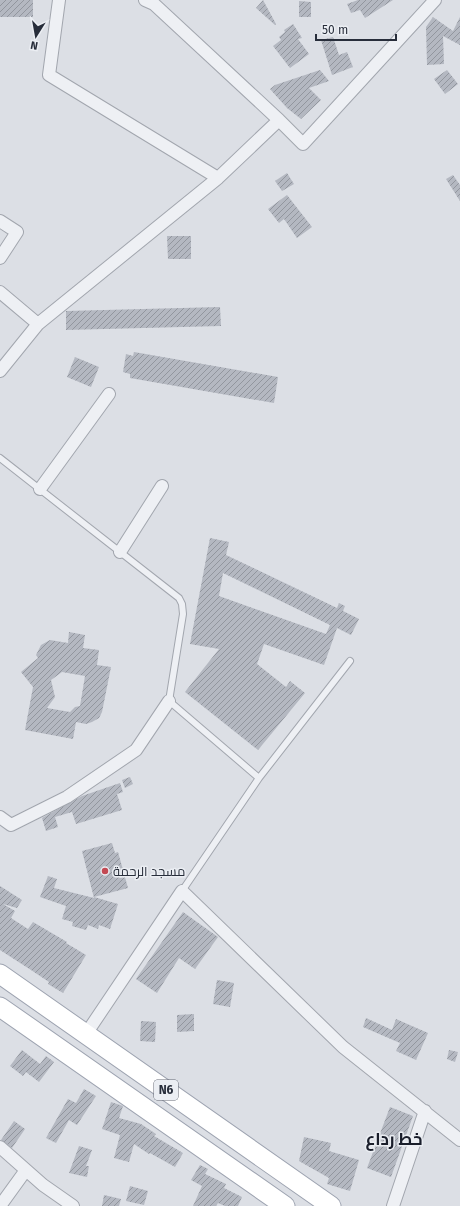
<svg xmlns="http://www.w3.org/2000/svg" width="460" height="1206" viewBox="0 0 460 1206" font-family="'Fira Sans',Cairo,sans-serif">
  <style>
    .building { fill: url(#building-hatch); fill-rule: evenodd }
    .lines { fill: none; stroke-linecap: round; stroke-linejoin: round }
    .service-casing { stroke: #a2a6ae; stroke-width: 8 }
    .minor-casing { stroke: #a2a6ae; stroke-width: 14 }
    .primary-casing { stroke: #9da3b0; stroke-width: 21 }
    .service { stroke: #eef0f4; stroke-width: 6 }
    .minor { stroke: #eef0f4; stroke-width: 12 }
    .primary { stroke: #fff; stroke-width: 19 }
    .poi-dot { fill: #c34953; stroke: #ebeef3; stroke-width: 1.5 }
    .labels { text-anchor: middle; stroke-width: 3; stroke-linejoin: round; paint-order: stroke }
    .shield { fill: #ebeef3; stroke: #626772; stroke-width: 1 }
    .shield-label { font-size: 12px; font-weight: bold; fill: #272d3a }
    .poi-label { font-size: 13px; fill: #272d3a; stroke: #ebeef3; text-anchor: start }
    .district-label { font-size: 17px; font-weight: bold; fill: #1a1e2b; stroke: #ebeef3 }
  </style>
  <defs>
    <pattern id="building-hatch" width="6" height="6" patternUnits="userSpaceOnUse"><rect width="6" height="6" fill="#b4b8c1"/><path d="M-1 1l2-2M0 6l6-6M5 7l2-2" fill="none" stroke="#92969e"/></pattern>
  </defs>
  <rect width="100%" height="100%" fill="#dcdfe5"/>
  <path class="building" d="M 0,0 L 33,0 L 33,17 L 0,17 Z
    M 263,0 L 276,24 L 275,25 L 256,8 Z
    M 358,0 L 393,0 L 365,18 L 360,10 L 351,13 L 347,4 Z
    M 299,1 L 311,2 L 311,17 L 299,17 Z
    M 433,17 L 453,31 L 460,17 L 460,45 L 443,36 L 444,64 L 427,65 L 426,27 Z
    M 293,24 L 302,38 L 298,39 L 309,54 L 290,68 L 273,46 L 281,40 L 279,37 L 285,32 L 284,30 Z
    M 333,37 L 339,55 L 347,52 L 353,67 L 332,75 L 321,40 Z
    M 320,70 L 329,81 L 309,88 L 321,100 L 301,119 L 287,108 L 270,89 L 275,85 Z
    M 447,70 L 458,84 L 445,94 L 434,79 Z
    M 287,173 L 294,184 L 282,191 L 275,181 Z
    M 453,175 L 460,185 L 460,201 L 446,179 Z
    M 287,195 L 312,227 L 297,238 L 284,219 L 279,223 L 268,209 Z
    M 167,236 L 191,236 L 191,259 L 168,259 Z
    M 220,307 L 221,326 L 66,330 L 66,311 Z
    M 134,352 L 278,377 L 274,403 L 130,378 L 130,374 L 123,372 L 126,354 L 133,356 Z
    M 75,357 L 99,367 L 91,387 L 67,377 Z
    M 210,538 L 229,542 L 226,555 L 337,608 L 339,603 L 345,606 L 343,611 L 359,619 L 351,635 L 337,628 L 324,665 L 264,644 L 257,664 L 286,687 L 290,681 L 305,693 L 258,750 L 185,692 L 219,649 L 190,644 ZM 223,573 L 330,625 L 326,634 L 219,596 Z
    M 69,632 L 85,635 L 83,648 L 99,650 L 97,665 L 111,667 L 102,712 L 99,718 L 92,722 L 86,724 L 76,722 L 73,739 L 25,730 L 33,687 L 21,672 L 38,658 L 36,655 L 41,645 L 50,640 L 68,643 ZM 62,672 L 85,676 L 80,706 L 75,707 L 70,712 L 47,708 L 55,697 L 51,680 Z
    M 130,777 L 133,784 L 125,788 L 122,780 Z
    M 120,783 L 123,792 L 117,794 L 122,810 L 76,824 L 72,812 L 55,817 L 58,827 L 46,831 L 42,818 L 82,796 Z
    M 112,843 L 115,853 L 118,852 L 128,888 L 94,897 L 118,904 L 110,929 L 99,925 L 98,929 L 88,925 L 86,930 L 72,926 L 73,922 L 62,919 L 66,906 L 40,897 L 48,876 L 57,879 L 54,888 L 94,898 L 82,851 Z
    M 0,886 L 22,900 L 17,908 L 3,904 L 15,911 L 11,918 L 28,929 L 33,922 L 67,942 L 66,943 L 86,955 L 63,993 L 48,984 L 49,982 L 31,970 L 0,950 Z
    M 183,912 L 218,937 L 195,969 L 179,958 L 157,993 L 136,979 Z
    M 217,980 L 234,983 L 230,1007 L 213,1004 Z
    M 194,1014 L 194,1031 L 177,1032 L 177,1015 Z
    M 366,1018 L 392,1030 L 396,1019 L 428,1033 L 416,1060 L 396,1051 L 400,1043 L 363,1027 Z
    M 141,1021 L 156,1022 L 155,1042 L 140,1041 Z
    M 22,1050 L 40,1064 L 46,1056 L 54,1062 L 39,1082 L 26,1072 L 23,1076 L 10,1066 Z
    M 449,1050 L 458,1052 L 455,1062 L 447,1059 Z
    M 84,1089 L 96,1096 L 77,1125 L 69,1120 L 56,1143 L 46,1138 L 68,1099 L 76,1103 Z
    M 111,1102 L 123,1106 L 119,1118 L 141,1124 L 156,1134 L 154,1136 L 183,1153 L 175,1167 L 150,1153 L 149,1154 L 134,1144 L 129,1162 L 114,1158 L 120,1135 L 102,1129 Z
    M 390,1107 L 413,1116 L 391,1177 L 367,1168 Z
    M 14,1121 L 25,1129 L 12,1148 L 1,1140 Z
    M 304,1137 L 331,1143 L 329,1151 L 359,1160 L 350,1191 L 327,1184 L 329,1178 L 299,1161 Z
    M 79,1146 L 92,1150 L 86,1166 L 89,1166 L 87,1177 L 69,1173 Z
    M 200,1165 L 208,1169 L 205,1174 L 226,1184 L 224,1188 L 242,1197 L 238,1206 L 225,1206 L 218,1203 L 216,1206 L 193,1206 L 202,1186 L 191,1180 Z
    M 130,1186 L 148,1191 L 144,1205 L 126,1201 Z
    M 104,1195 L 121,1199 L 119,1206 L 102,1206 Z"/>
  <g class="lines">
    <g class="service-casing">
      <path id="service" d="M 0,458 L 179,598 L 182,604 L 183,614 L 169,701 L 259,778
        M 182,891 L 259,778 L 350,661"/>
    </g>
    <g class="minor-casing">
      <path id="minor" d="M 59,0 L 49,75 L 218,178
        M 279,120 L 303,144 L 435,0
        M 0,221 L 17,232 L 0,258
        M 0,292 L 38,324
        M 0,371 L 38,324 L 218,178 L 279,120 L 154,4 L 145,0
        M 40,489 L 109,394
        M 120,552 L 162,486
        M 0,817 L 11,825 L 67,797 L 136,750 L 169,701
        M 86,1034 L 182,891 L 343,1047 L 460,1140
        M 0,1147 L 43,1185 L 73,1206
        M 0,1206 L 26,1170
        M 393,1206 L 425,1111"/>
    </g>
    <g class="primary-casing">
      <path id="primary" d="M 0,974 L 331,1206
        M 0,1007 L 285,1206"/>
    </g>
    <use href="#service" class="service"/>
    <use href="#minor" class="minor"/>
    <use href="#primary" class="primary"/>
  </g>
  <circle class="poi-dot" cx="105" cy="871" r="4"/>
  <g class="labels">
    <rect class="shield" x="154" y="1080" width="24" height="20" rx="3"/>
    <g class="shield-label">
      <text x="166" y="1094">N6</text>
    </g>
    <g class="poi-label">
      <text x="113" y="876">مسجد الرحمة</text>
    </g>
    <g class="district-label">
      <text x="394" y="1145">خط رداع</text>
    </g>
  </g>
  <g transform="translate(36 36) rotate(191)" stroke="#ebeef3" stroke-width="3" paint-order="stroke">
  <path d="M0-3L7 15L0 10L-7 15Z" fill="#272d3a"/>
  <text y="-6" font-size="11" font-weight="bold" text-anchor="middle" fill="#272d3a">N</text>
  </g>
  <path d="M316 34v6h80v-6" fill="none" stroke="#272d3a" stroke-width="2"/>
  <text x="322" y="34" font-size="12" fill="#272d3a" stroke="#ebeef3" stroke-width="3" paint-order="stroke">50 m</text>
</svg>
